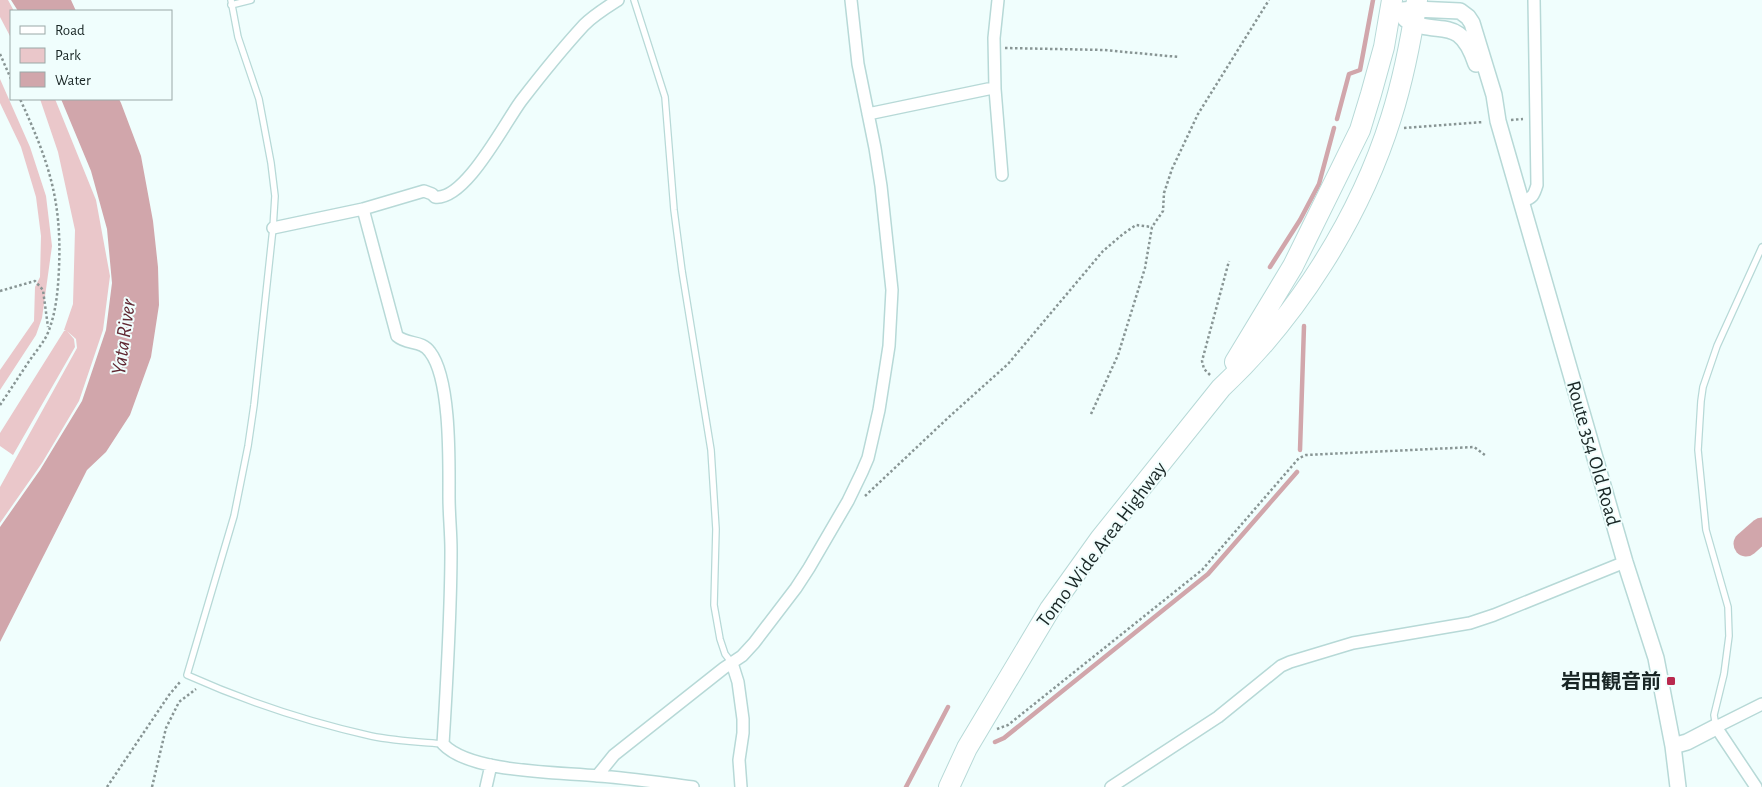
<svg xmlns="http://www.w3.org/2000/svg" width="1762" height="787" viewBox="0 0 1762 787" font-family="'Alegreya Sans','Noto Sans JP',sans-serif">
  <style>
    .green { fill: #eac7ca }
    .water { fill: #d1a6ab }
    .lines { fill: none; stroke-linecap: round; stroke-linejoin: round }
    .stream { stroke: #d1a6ab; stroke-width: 4.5 }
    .river { stroke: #d1a6ab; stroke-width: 25 }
    .service-casing { stroke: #b7d9d7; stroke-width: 8 }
    .minor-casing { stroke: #b7d9d7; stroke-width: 14 }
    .tertiary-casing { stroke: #b7d9d7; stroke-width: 18 }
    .trunk-casing { stroke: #b7d9d7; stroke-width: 22 }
    .path { stroke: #889594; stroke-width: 2.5; stroke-dasharray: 2.5 2.5; stroke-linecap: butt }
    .service { stroke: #fff; stroke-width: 5.5 }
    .minor { stroke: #fff; stroke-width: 11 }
    .tertiary { stroke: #fff; stroke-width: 15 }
    .trunk { stroke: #fff; stroke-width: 20 }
    .poi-dot { fill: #b9294e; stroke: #f0fefd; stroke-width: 2 }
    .labels { text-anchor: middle; stroke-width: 4; stroke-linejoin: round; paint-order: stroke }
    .street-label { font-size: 20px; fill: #192625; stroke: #f0fefd }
    .poi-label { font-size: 20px; font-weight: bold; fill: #192625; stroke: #f0fefd; text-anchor: end }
    .water-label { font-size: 21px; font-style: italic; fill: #602832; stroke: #f0fefd }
  </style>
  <rect width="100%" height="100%" fill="#f0fefd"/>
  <path class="green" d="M 0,0 L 8,0 L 14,11 L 11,11 L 11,38 L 0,17 Z
    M 0,79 L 30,147 L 46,196 L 52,246 L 42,318 L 36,335 L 0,390 L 0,370 L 34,321 L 35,287 L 40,277 L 41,236 L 36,197 L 21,147 L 0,103 Z
    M 40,99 L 55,99 L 96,200 L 110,276 L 103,330 L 79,401 L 42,463 L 0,523 L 0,487 L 77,348 L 76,339 L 67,331 L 74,339 L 75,347 L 13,455 L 0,446 L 0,433 L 64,331 L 66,331 L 64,330 L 73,304 L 75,230 L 58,152 Z"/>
  <path class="water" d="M 11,0 L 71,0 L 76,11 L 18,11 Z
    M 61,99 L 119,99 L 121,103 L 141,156 L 153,221 L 158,267 L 159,305 L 151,357 L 130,415 L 106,452 L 87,470 L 0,642 L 0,527 L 40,470 L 82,401 L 106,330 L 112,283 L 107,229 L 91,171 Z"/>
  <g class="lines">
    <path class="stream" d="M 1337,119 L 1349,74 L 1360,70 L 1373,0
      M 1270,267 L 1300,220 L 1319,184 L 1334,128
      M 1300,450 L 1304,326
      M 995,742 L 1004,738 L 1208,574 L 1297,472
      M 906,787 L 948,707"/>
    <path class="river" d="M 1746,544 L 1762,530"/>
    <g class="service-casing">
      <path id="service" d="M 231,0 L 238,37 L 259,99 L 271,163 L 275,196 L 273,228 L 254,405 L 248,446 L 234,516 L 187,675 C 245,701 309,722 371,736 C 395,741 420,742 443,744
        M 634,0 L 665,97 L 674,210 L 682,271 L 711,450 L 716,529 L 714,605 L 720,639 L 725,654 L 732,663
        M 231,5 L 251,0
        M 1716,727 L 1714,715 L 1724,674 L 1729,636 L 1728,607 L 1706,530 L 1698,450 L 1701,401 L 1703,387 L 1717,346 L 1762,247"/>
    </g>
    <g class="minor-casing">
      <path id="minor" d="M 998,0 L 994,38 L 995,89 L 1002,175
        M 868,114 L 988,89 L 995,89
        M 1522,201 C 1533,198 1534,195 1537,185 L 1534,0
        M 363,209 L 397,336 C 407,345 422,340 430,352 C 451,379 449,462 449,497 C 449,515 451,532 451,550 C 451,615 447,679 443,744 C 470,773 559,772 598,776 C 629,778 661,783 693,787
        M 273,228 L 363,209 L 424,191 L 432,194 L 435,197 C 465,201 504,124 521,101 C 541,75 562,49 584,25 C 594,15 607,7 618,0
        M 732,663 L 738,682 L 743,719 L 743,733 L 739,760 L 741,787
        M 597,776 L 614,755 L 724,668 L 742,656 L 754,643 L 796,588 L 809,568 L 848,501 L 862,472 L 868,458 L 879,410 L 889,346 L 892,290 L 881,186 L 875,148 L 858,64 L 851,0
        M 486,787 L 491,765
        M 1111,787 L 1218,717 L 1281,666 L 1290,662 L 1353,643 L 1470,623 L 1494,615 L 1625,562
        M 1756,787 L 1716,727 L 1762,704"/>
    </g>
    <g class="tertiary-casing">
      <path id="tertiary" d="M 1390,11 L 1415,9 L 1460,11 L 1468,17 L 1472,23 L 1494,95 L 1498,121 L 1625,562 L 1656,658 L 1673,746 L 1678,787
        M 1405,19 C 1438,39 1459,12 1476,64
        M 1673,746 L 1687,742 L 1716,727"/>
    </g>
    <g class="trunk-casing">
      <path id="trunk" d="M 1235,362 L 1293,266 L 1360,130 L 1371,94 L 1384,47 L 1392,0
        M 949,787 L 967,748 L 1050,609 L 1100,539 L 1221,388 C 1297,317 1360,217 1391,118 C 1403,80 1411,40 1417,0"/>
    </g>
    <path class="path" d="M 1005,48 L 1104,50 L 1179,57
      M 0,54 L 11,79
      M 1511,120 L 1523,119
      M 1404,128 L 1483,122
      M 0,291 L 35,281 L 43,290 L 48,327
      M 1210,375 L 1204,369 L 1202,361 L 1229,261
      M 0,405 C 11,389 21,373 32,357 C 37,350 43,343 47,335 C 56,314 58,291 59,268 C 62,199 48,160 20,99
      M 1091,414 L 1118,355 L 1145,268 L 1152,227 L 1163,211 L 1164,193 L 1172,169 L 1198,114 L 1269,0
      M 865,496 L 950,416 L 1008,364 L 1103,251 L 1123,234 L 1136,225 L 1152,227
      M 997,729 L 1008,725 L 1202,570 L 1299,458 L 1306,455 L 1474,447 L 1486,456
      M 107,787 L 169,695 L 180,682
      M 152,787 L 166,728 L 179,702 L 196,689"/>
    <use href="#service" class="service"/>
    <use href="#minor" class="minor"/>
    <use href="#tertiary" class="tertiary"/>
    <use href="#trunk" class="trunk"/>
  </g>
  <rect class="poi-dot" x="1666" y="676" width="10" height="10" rx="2.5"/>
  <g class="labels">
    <g class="street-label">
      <text transform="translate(1594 453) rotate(74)" y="7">Route 354 Old Road</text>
      <text transform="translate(1101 544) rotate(-53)" y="7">Tomo Wide Area Highway</text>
    </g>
    <g class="poi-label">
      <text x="1661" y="688">岩田観音前</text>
    </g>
    <g class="water-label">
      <text transform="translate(123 337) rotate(-82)" y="7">Yata River</text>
    </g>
  </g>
  <rect x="10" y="10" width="162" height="90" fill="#f0fefd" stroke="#9aa8a7"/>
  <rect x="20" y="26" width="25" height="8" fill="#ffffff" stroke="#9aa8a7"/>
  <text x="55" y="35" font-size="15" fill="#192625">Road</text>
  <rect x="20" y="48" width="25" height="15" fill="#eac7ca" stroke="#9aa8a7"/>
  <text x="55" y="60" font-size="15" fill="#192625">Park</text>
  <rect x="20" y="72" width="25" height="15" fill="#d1a6ab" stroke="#9aa8a7"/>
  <text x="55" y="85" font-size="15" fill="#192625">Water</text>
</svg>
